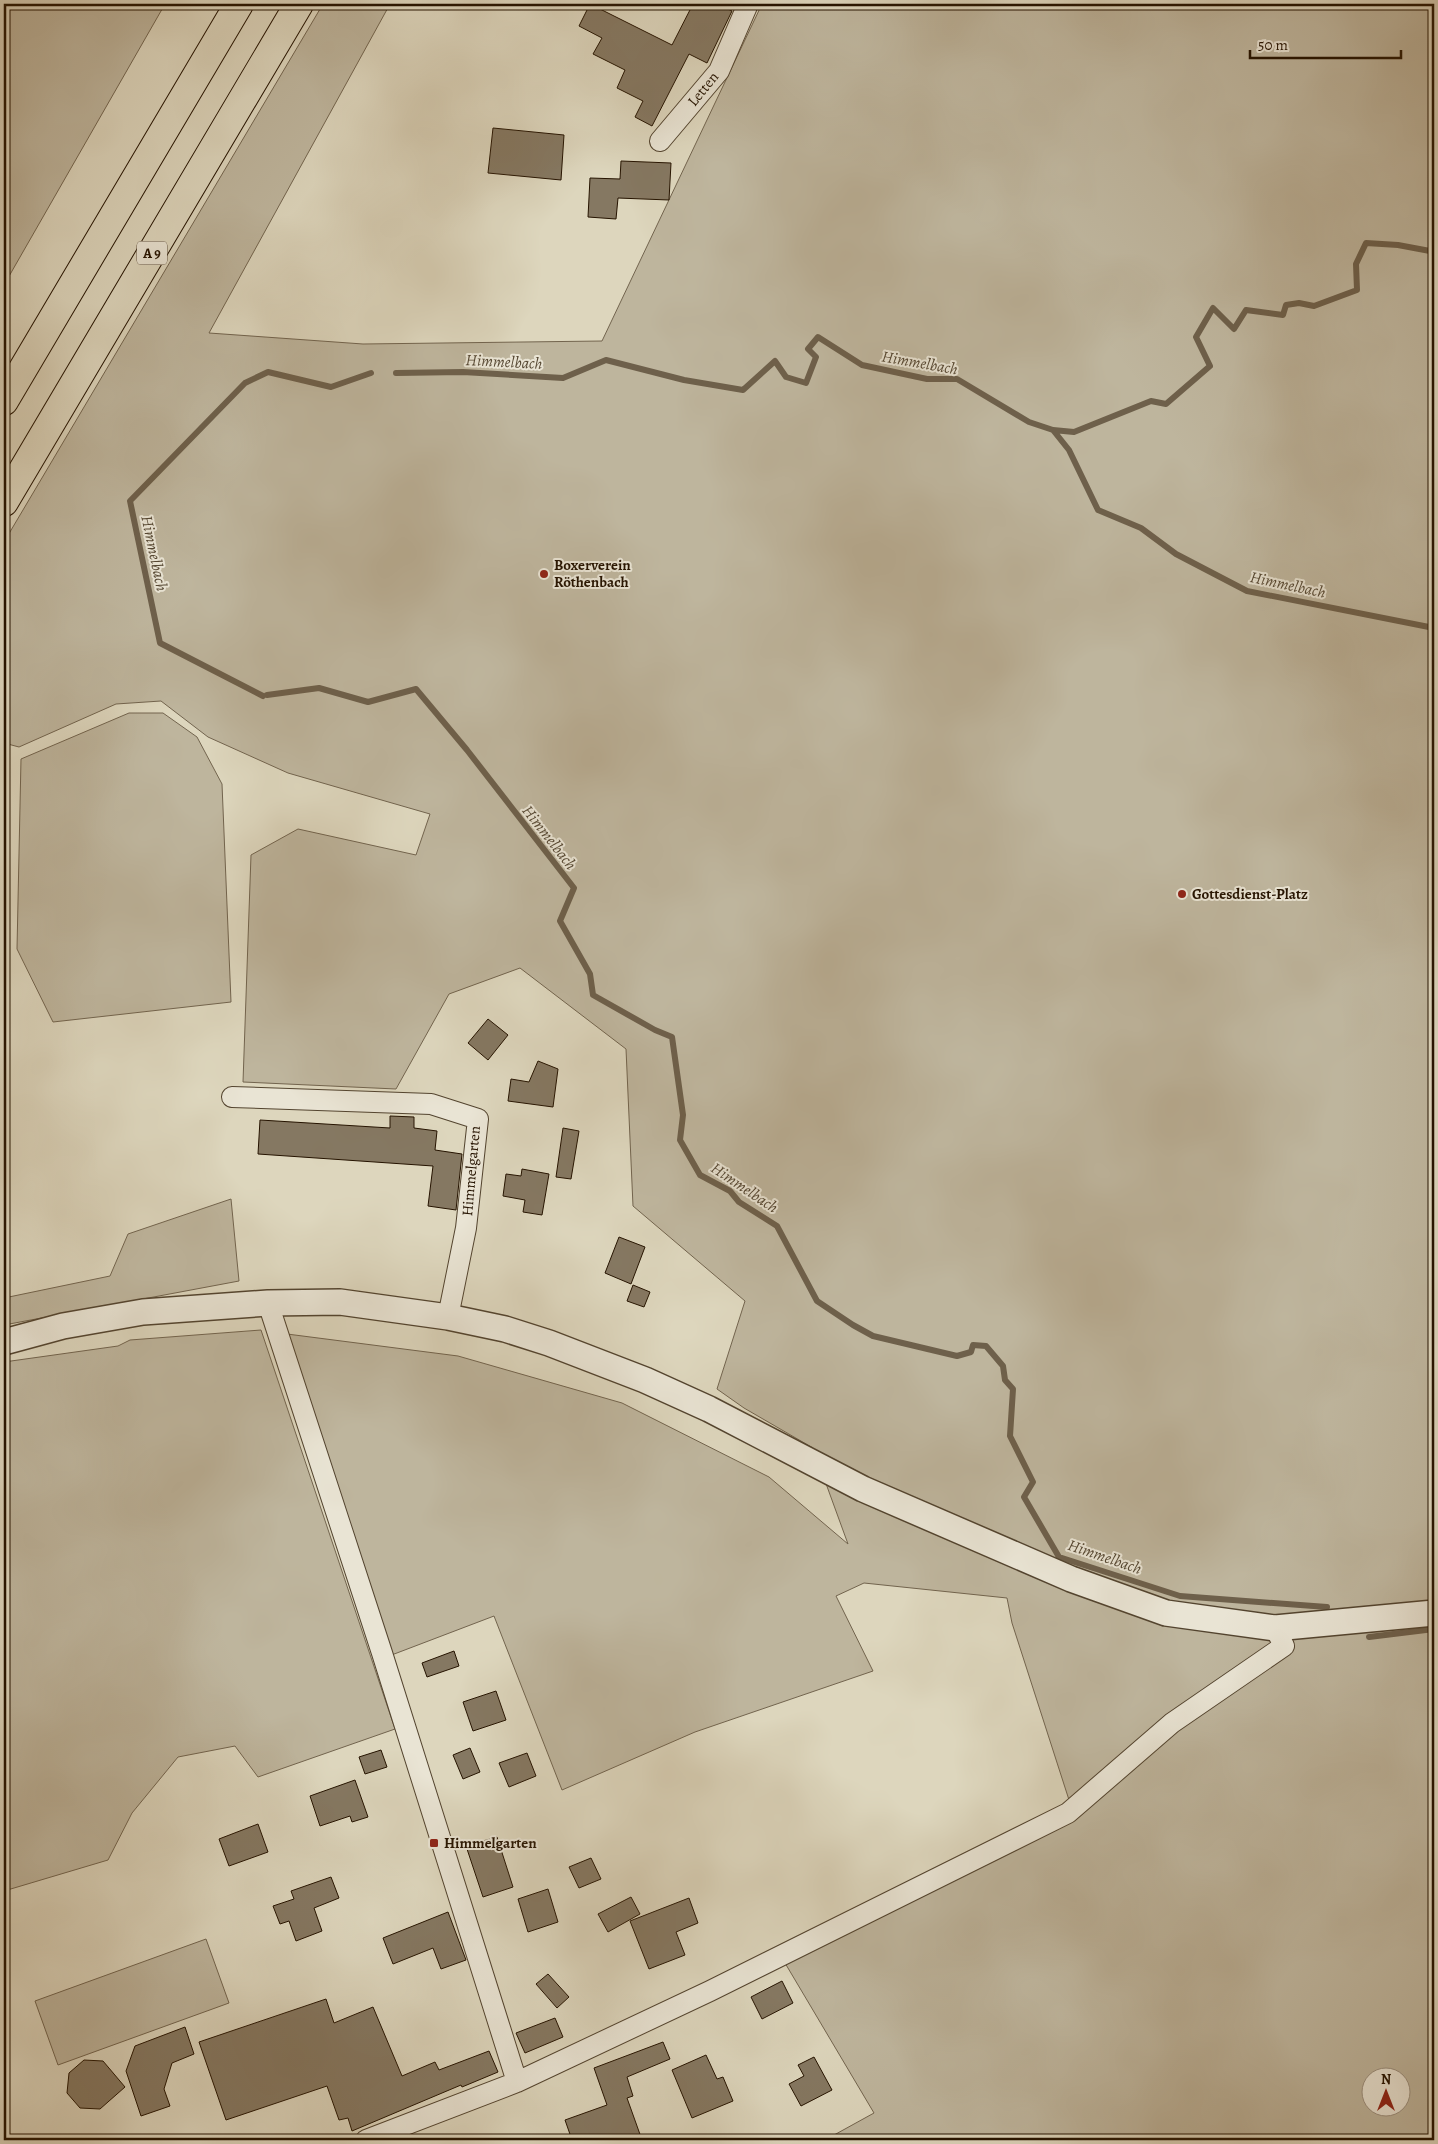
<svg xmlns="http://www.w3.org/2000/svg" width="1438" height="2144" viewBox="0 0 1438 2144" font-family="Alegreya,serif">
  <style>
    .green { fill: #beb59d; stroke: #72644e; fill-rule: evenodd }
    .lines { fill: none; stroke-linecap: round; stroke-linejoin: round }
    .stream { stroke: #6e604b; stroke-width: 6 }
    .building { fill: #857862; stroke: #251300 }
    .minor-casing { stroke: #53442f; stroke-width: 22 }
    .tertiary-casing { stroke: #53442f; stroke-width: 28 }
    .motorway-casing { stroke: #251300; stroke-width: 30 }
    .minor { stroke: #e9e4d4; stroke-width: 20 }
    .tertiary { stroke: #e9e4d4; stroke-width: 25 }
    .motorway { stroke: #ddd6bd; stroke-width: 28 }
    .poi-dot { fill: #8f2418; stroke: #e9e4d4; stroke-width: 2 }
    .labels { text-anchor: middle; stroke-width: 4; stroke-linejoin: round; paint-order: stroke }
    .shield { fill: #e9e4d4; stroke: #605240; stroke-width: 1 }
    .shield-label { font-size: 14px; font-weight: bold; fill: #251300 }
    .street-label { font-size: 15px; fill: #251300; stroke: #e9e4d4 }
    .poi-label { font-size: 15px; font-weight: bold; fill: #251300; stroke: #e9e4d4; text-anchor: start }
    .water-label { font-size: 16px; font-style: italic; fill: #554732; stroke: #e9e4d4 }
  </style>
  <rect width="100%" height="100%" fill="#ddd6bd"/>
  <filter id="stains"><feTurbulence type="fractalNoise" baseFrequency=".004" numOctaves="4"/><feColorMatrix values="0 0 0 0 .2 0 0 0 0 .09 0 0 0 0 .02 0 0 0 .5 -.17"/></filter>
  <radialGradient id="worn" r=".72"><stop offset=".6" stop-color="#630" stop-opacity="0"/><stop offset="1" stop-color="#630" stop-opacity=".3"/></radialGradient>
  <path class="green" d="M 4,4 L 165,4 L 4,285 Z
    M 323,4 L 390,4 L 209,333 L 363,344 L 602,341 L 762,4 L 1434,4 L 1434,2140 L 825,2140 L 874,2113 L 785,1963 L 1070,1803 L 1012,1623 L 1007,1598 L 864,1583 L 836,1596 L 873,1671 L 695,1732 L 562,1790 L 494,1616 L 389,1656 L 287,1334 L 458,1356 L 622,1403 L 769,1477 L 848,1544 L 813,1448 L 744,1408 L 717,1389 L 745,1301 L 633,1206 L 626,1049 L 520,968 L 449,994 L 396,1089 L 243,1082 L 251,855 L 298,829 L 416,855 L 430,814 L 288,773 L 208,737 L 161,701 L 116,704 L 19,747 L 4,743 L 4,542 ZM 1370,2076 L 1400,2076 L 1400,2106 L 1370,2106 Z
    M 129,713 L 163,713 L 197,737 L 222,784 L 231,1002 L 53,1022 L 17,949 L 21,759 Z
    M 231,1199 L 239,1281 L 4,1325 L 4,1298 L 110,1276 L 128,1234 Z
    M 261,1330 L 395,1729 L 258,1777 L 235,1746 L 178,1757 L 132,1813 L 108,1860 L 4,1891 L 4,1362 L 118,1346 L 130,1340 Z
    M 206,1939 L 229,2003 L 58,2065 L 35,2001 Z"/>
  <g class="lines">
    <path class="stream" d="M 396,373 L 463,372 L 563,378 L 606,360 L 684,380 L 743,390 L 775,361 L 786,377 L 806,383 L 816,357 L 808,349 L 818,337 L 862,365 L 927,379 L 957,379 L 1029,422 L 1053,430 L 1069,450 L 1098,510 L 1141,528 L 1176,554 L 1247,591 L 1434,628
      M 1053,430 L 1074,432 L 1151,401 L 1166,404 L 1210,366 L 1196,337 L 1213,308 L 1234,329 L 1246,310 L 1283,315 L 1286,305 L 1299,303 L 1314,306 L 1357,290 L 1356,264 L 1366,243 L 1398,245 L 1430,251 L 1434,249
      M 267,695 L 319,688 L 368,702 L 416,689 L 467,750 L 574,888 L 560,921 L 590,974 L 593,995 L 655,1030 L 672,1037 L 683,1115 L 680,1140 L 700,1175 L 730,1191 L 739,1202 L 777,1226 L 817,1301 L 853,1325 L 873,1336 L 957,1356 L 971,1352 L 973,1345 L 986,1346 L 1003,1366 L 1005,1380 L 1013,1389 L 1010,1436 L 1033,1482 L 1024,1497 L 1059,1557 L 1180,1596 L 1327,1607
      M 263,696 L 160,643 L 130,501 L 245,383 L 268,372 L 331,387 L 371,373
      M 1369,1637 L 1434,1629"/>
  </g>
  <path class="building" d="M 590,4 L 672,45 L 693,4 L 718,4 L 732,11 L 707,63 L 689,54 L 652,126 L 635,117 L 643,101 L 617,88 L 625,70 L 593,54 L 602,38 L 579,26 Z
    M 493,128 L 564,135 L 561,180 L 488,173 Z
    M 621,161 L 671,163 L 669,200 L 618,198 L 616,219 L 588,217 L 590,178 L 620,179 Z
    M 488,1019 L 508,1035 L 488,1060 L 468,1043 Z
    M 538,1061 L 558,1069 L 553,1107 L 508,1101 L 511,1079 L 529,1082 Z
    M 390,1116 L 414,1117 L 414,1128 L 437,1131 L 435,1150 L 462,1154 L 456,1210 L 428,1206 L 433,1166 L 258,1154 L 260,1120 L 390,1128 Z
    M 563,1128 L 579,1131 L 571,1179 L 556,1177 Z
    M 522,1169 L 549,1174 L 542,1215 L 523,1212 L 525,1200 L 503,1196 L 506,1174 L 521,1176 Z
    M 619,1237 L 645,1247 L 631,1284 L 605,1273 Z
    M 633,1285 L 650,1292 L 644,1307 L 627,1301 Z
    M 454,1651 L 459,1666 L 427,1677 L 422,1663 Z
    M 496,1691 L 506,1720 L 473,1731 L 463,1702 Z
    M 470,1748 L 480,1772 L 463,1779 L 453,1755 Z
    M 381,1750 L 387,1767 L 365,1774 L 359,1757 Z
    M 527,1753 L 536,1776 L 509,1787 L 499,1763 Z
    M 355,1780 L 368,1817 L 352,1822 L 350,1816 L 320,1826 L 310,1796 Z
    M 258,1824 L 268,1852 L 229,1866 L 219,1839 Z
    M 497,1837 L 513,1887 L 483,1897 L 466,1846 Z
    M 591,1858 L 601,1879 L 579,1888 L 569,1867 Z
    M 331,1877 L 339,1898 L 314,1908 L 322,1931 L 296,1941 L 289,1921 L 280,1924 L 273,1906 L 294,1899 L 291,1891 Z
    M 548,1889 L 558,1922 L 528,1932 L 518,1899 Z
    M 631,1897 L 640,1914 L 608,1932 L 598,1914 Z
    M 689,1898 L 698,1923 L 676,1932 L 685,1955 L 649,1969 L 630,1921 Z
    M 448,1912 L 466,1960 L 441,1969 L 433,1948 L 393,1964 L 383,1938 Z
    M 548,1974 L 569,1997 L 557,2008 L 536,1984 Z
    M 782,1981 L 793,2003 L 762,2019 L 751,1997 Z
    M 326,1999 L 334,2023 L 373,2007 L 402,2076 L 435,2062 L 439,2070 L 489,2051 L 498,2072 L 462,2087 L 461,2085 L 352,2131 L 348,2118 L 339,2120 L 327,2086 L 226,2120 L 199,2042 Z
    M 555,2018 L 563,2037 L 525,2053 L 516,2033 Z
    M 185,2027 L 194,2054 L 172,2063 L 164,2089 L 170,2106 L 141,2116 L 126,2071 L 135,2046 Z
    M 663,2042 L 670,2059 L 627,2077 L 633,2096 L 627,2098 L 642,2140 L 572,2140 L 565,2120 L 607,2105 L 594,2068 Z
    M 706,2055 L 717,2079 L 723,2077 L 733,2101 L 692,2118 L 672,2070 Z
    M 814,2057 L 832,2090 L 801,2106 L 789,2084 L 804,2076 L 798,2065 Z
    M 84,2060 L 103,2061 L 125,2087 L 100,2109 L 80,2108 L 67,2093 L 69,2073 Z"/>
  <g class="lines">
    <g class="minor-casing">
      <path id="minor" d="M 660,141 L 719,71 L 748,4
        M 232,1097 L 431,1104 L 478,1119 L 466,1228 L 448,1317
        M 268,1303 L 382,1653 L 517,2082
        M 366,2140 L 517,2082 L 710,1991 L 1068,1813 L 1172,1723 L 1284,1646 L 1275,1628"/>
    </g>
    <g class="tertiary-casing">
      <path id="tertiary" d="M 4,1342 L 63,1326 L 143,1312 L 268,1303 L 340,1302 L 448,1317 L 505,1329 L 549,1343 L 645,1380 L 709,1409 L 863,1489 L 1071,1579 L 1166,1613 L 1275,1628 L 1434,1613"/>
    </g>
    <g class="motorway-casing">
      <path id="motorway" d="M 4,401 L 239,4
        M 4,502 L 299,4"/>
    </g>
    <use href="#minor" class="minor"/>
    <use href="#tertiary" class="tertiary"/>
    <use href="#motorway" class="motorway"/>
  </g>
  <g class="poi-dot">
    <circle cx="544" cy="574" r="5"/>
    <circle cx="1182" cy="894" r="5"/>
    <rect x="429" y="1838" width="10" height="10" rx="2.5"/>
  </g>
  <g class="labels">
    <rect class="shield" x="137" y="241.5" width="30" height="23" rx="4"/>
    <g class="shield-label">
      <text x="152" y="258">A 9</text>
    </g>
    <g class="street-label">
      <text transform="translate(703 89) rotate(-51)" y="5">Letten</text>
      <text transform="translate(471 1171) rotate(-85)" y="5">Himmelgarten</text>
    </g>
    <g class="poi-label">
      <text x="554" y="570">Boxerverein<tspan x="554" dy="17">Röthenbach</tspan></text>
      <text x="1192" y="899">Gottesdienst-Platz</text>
      <text x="444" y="1848">Himmelgarten</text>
    </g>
    <g class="water-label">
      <text transform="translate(504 361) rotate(3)" y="6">Himmelbach</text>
      <text transform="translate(920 362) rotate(10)" y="6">Himmelbach</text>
      <text transform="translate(155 553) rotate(78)" y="6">Himmelbach</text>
      <text transform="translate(1288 584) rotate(12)" y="6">Himmelbach</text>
      <text transform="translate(550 837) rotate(52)" y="6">Himmelbach</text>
      <text transform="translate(745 1187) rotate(34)" y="6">Himmelbach</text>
      <text transform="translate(1105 1556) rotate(19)" y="6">Himmelbach</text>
    </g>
  </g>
  <rect width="1438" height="2144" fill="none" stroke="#ddd6bd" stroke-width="20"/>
  <rect x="5" y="5" width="1428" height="2134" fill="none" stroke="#251300" stroke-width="2.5"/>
  <rect x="10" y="10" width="1418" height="2124" fill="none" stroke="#251300"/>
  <g transform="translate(1386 2092)"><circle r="24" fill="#e9e4d4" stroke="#9b907f"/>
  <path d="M0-4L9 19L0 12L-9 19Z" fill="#8f2418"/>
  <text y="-8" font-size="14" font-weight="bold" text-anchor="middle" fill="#251300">N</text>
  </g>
  <path d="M1250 50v8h151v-8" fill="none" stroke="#251300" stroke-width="2.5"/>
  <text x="1258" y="50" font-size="15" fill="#251300" stroke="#e9e4d4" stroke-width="4" paint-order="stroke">50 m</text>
  <rect width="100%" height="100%" filter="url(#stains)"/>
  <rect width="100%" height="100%" fill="url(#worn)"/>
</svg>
